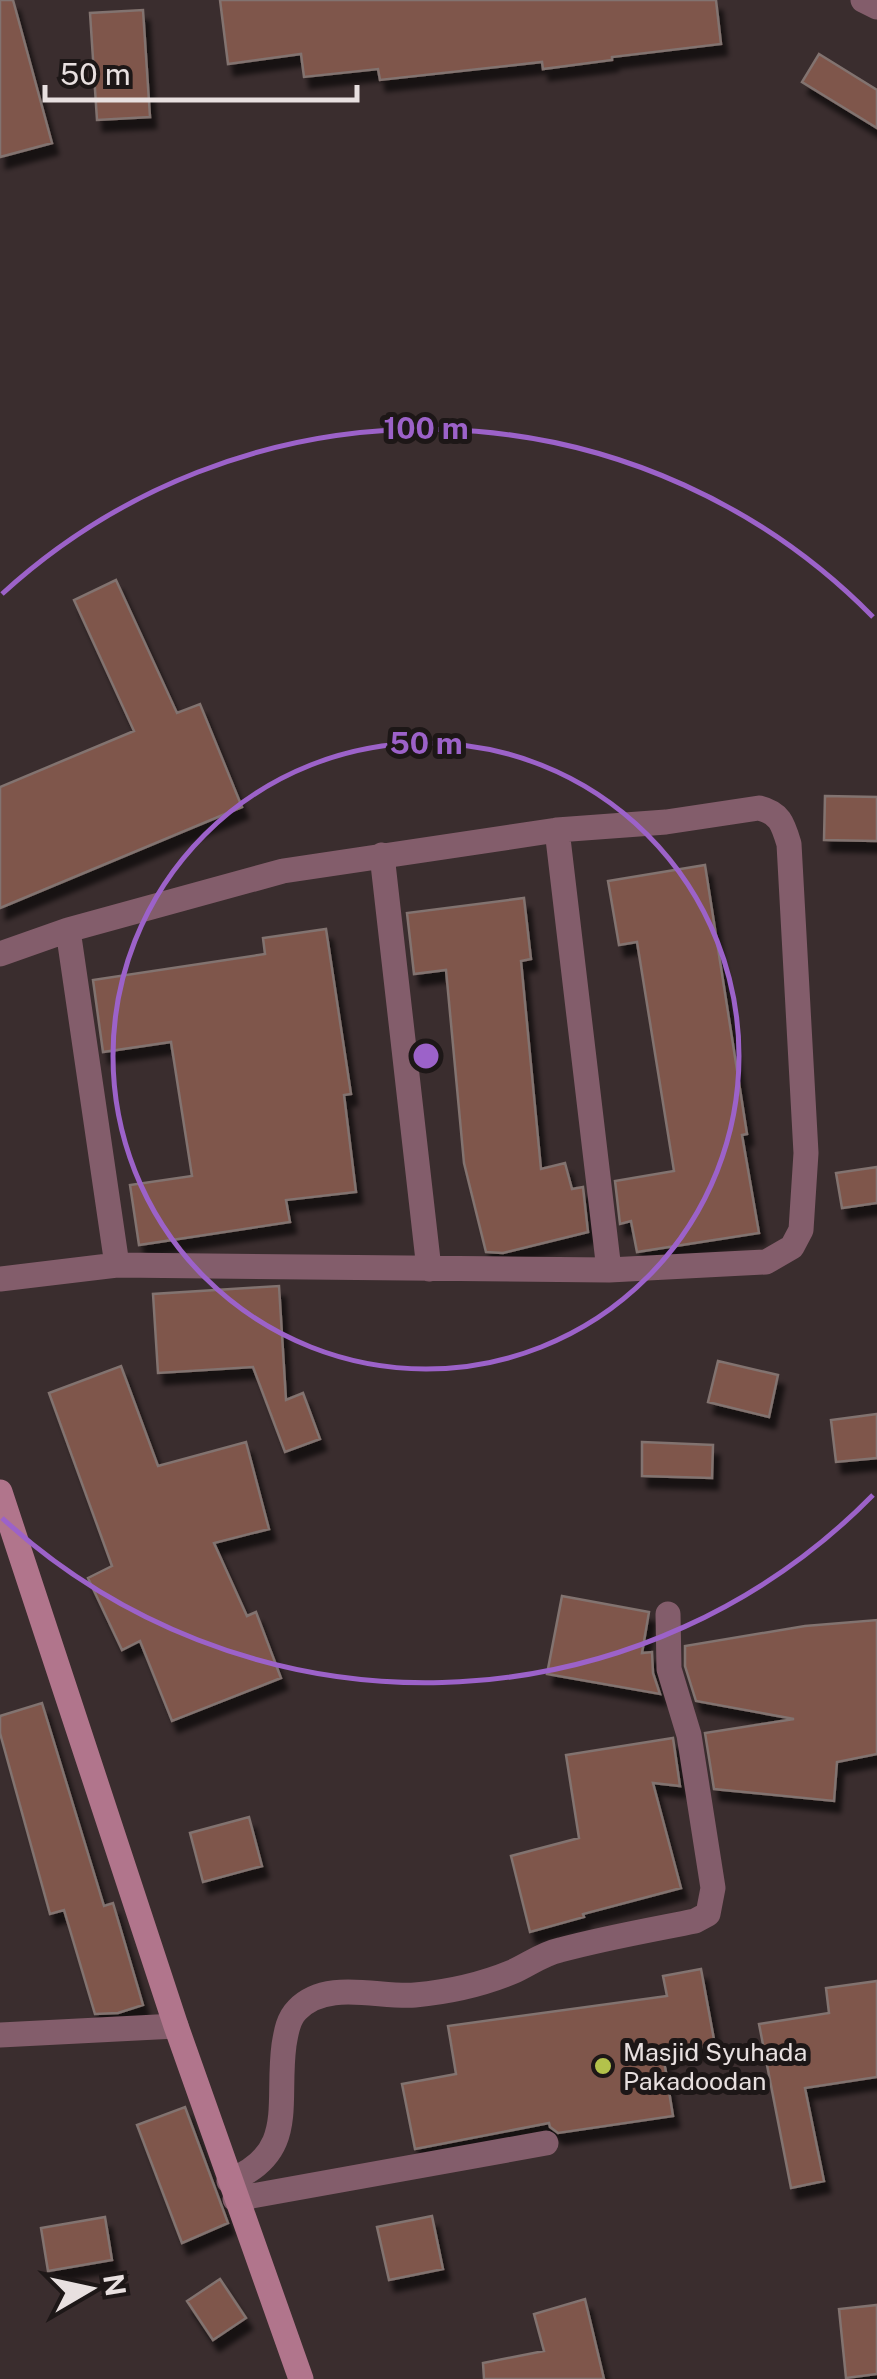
<svg xmlns="http://www.w3.org/2000/svg" width="877" height="2379" viewBox="0 0 877 2379" font-family="'Public Sans',sans-serif">
  <style>
    .building { fill: #7f564c; stroke: #82736f; stroke-width: 2.5; filter: url(#shadow) }
    .lines { fill: none; stroke-linecap: round; stroke-linejoin: round }
    .street { stroke: #835d6b; stroke-width: 25 }
    .secondary { stroke: #b1758c; stroke-width: 25 }
    .ring { fill: none; stroke: #9c62c9; stroke-width: 5 }
    .poi-dot { fill: #b3c24b; stroke: #1d1717; stroke-width: 4 }
    .labels { text-anchor: middle; stroke-width: 10; stroke-linejoin: round; paint-order: stroke }
    .poi-label { font-size: 25px; fill: #e8e0e0; stroke: #1d1717; text-anchor: start }
    .centre { fill: #9c62c9; stroke: #1d1717; stroke-width: 5 }
    .ring-label { font-size: 30px; text-anchor: middle; font-weight: bold; fill: #9c62c9; stroke: #1d1717; stroke-width: 10; stroke-linejoin: round; paint-order: stroke }
  </style>
  <defs>
    <filter id="shadow"><feDropShadow dx="6" dy="11" stdDeviation="2.5" flood-color="#0009"/></filter>
  </defs>
  <rect width="100%" height="100%" fill="#3a2d2e"/>
  <path class="building" d="M 0,0 L 13,0 L 52,143 L 0,157 Z
    M 220,0 L 716,0 L 721,44 L 612,57 L 612,60 L 543,69 L 542,62 L 380,80 L 378,69 L 304,77 L 301,54 L 228,64 Z
    M 143,10 L 150,117 L 97,120 L 90,13 Z
    M 819,54 L 877,90 L 877,128 L 802,82 Z
    M 116,580 L 177,713 L 200,704 L 242,807 L 0,908 L 0,787 L 134,731 L 74,600 Z
    M 825,796 L 877,797 L 877,841 L 824,840 Z
    M 705,865 L 747,1134 L 742,1135 L 759,1233 L 637,1252 L 631,1221 L 620,1224 L 615,1181 L 674,1171 L 637,942 L 619,945 L 608,881 Z
    M 524,898 L 531,959 L 521,961 L 541,1169 L 565,1163 L 572,1189 L 583,1187 L 588,1232 L 503,1253 L 486,1252 L 464,1163 L 446,970 L 414,974 L 407,913 Z
    M 326,929 L 351,1094 L 344,1095 L 356,1192 L 286,1200 L 290,1222 L 139,1245 L 130,1185 L 192,1176 L 171,1042 L 103,1052 L 93,980 L 265,954 L 263,938 Z
    M 877,1167 L 877,1203 L 842,1208 L 836,1173 Z
    M 279,1286 L 286,1400 L 303,1393 L 320,1439 L 285,1452 L 253,1367 L 158,1373 L 153,1294 Z
    M 718,1361 L 778,1375 L 769,1417 L 708,1402 Z
    M 121,1366 L 158,1466 L 246,1442 L 269,1529 L 214,1543 L 247,1616 L 256,1612 L 281,1678 L 172,1721 L 140,1641 L 122,1650 L 88,1578 L 112,1566 L 49,1393 Z
    M 877,1414 L 877,1458 L 836,1462 L 831,1420 Z
    M 642,1442 L 713,1445 L 712,1478 L 642,1476 Z
    M 562,1596 L 649,1612 L 642,1653 L 652,1652 L 653,1673 L 660,1694 L 547,1674 Z
    M 877,1620 L 877,1754 L 837,1762 L 834,1801 L 714,1789 L 705,1733 L 794,1719 L 696,1701 L 685,1666 L 685,1646 L 805,1626 Z
    M 42,1703 L 104,1906 L 113,1903 L 143,2005 L 118,2013 L 95,2014 L 64,1910 L 50,1914 L 0,1733 L 0,1716 Z
    M 673,1738 L 680,1786 L 653,1783 L 681,1888 L 583,1914 L 584,1917 L 530,1932 L 511,1856 L 579,1838 L 566,1755 Z
    M 249,1817 L 262,1866 L 203,1882 L 190,1833 Z
    M 701,1969 L 715,2045 L 663,2054 L 673,2116 L 558,2133 L 550,2127 L 549,2123 L 415,2149 L 402,2084 L 456,2074 L 448,2026 L 667,1996 L 663,1976 Z
    M 877,1981 L 877,2077 L 805,2088 L 824,2181 L 791,2188 L 759,2024 L 829,2013 L 826,1988 Z
    M 185,2107 L 228,2223 L 182,2243 L 137,2125 Z
    M 432,2216 L 443,2269 L 389,2280 L 377,2227 Z
    M 105,2217 L 112,2260 L 48,2271 L 41,2228 Z
    M 220,2279 L 246,2318 L 213,2340 L 187,2301 Z
    M 585,2299 L 604,2379 L 484,2379 L 483,2363 L 544,2351 L 534,2314 Z
    M 877,2305 L 877,2374 L 846,2378 L 839,2309 Z"/>
  <g class="lines">
    <path class="street" d="M 863,0 L 877,7
      M 557,830 L 609,1270
      M 382,855 L 429,1269
      M 68,930 L 117,1265
      M 0,954 L 68,930 L 283,871 L 557,830 L 666,822 L 759,808 C 780,813 783,824 789,844 L 806,1153 L 801,1230 L 792,1247 L 766,1262 L 609,1270 L 117,1265 L 0,1279
      M 0,2035 L 176,2026
      M 229,2181 C 298,2153 276,2105 284,2045 C 286,2033 288,2019 297,2010 C 326,1979 379,1998 415,1995 C 447,1992 483,1984 512,1972 C 528,1965 542,1954 560,1950 C 604,1938 650,1930 695,1921 L 708,1914 L 713,1888 L 689,1735 L 669,1669 L 668,1614
      M 235,2199 L 546,2143"/>
    <path class="secondary" d="M 0,1492 L 176,2026 L 301,2379"/>
  </g>
  <g class="ring">
    <circle cx="426" cy="1056" r="313"/>
    <path d="M873 1495A627 627 0 0 1 2 1518M2 594A627 627 0 0 1 873 617"/>
  </g>
  <circle class="poi-dot" cx="603" cy="2066" r="10"/>
  <g class="labels">
    <g class="poi-label">
      <text x="623" y="2061">Masjid Syuhada<tspan x="623" dy="29">Pakadoodan</tspan></text>
    </g>
  </g>
  <circle cx="426" cy="1056" r="15" class="centre"/>
  <g class="ring-label">
    <text x="426" y="439">100 m</text>
    <text x="426" y="754">50 m</text>
  </g>
  <g transform="translate(90 2289) rotate(81)" stroke="#1d1717" stroke-width="8" paint-order="stroke">
  <path d="M0-8L18 38L0 25L-18 38Z" fill="#e8e0e0"/>
  <text y="-15" font-size="28" font-weight="bold" text-anchor="middle" fill="#e8e0e0">N</text>
  </g>
  <path d="M45 85v15h312v-15" fill="none" stroke="#e8e0e0" stroke-width="5"/>
  <text x="60" y="85" font-size="30" fill="#e8e0e0" stroke="#1d1717" stroke-width="8" paint-order="stroke">50 m</text>
</svg>
